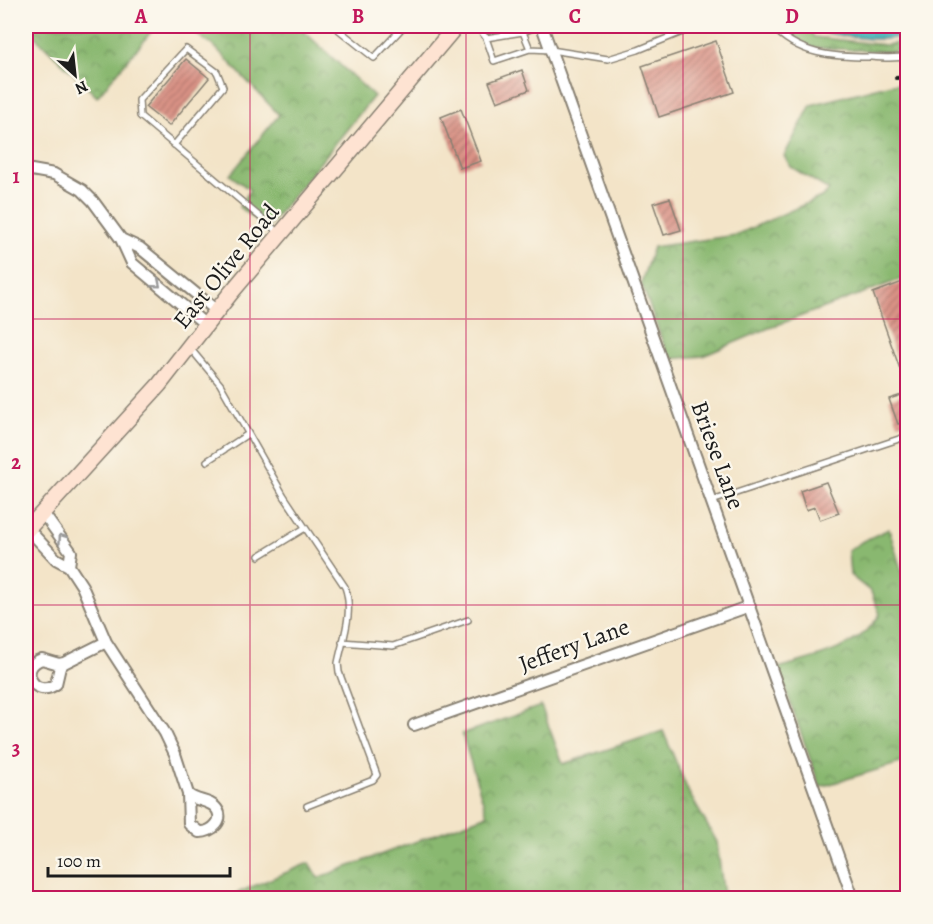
<svg xmlns="http://www.w3.org/2000/svg" width="933" height="924" viewBox="0 0 933 924" font-family="Alegreya,serif">
  <style>
    .forest { fill: url(#forest-crowns); stroke: #526a46; stroke-width: 1.5 }
    .water { fill: #3dafb6; stroke: #2c6669; stroke-width: 1.5 }
    .building { fill: url(#building-hatch) }
    .lines { fill: none; stroke-linecap: round; stroke-linejoin: round }
    .lane-casing { stroke: #888072; stroke-width: 8 }
    .street-casing { stroke: #888072; stroke-width: 14 }
    .secondary-casing { stroke: #888072; stroke-width: 18 }
    .lane { stroke: #fff; stroke-width: 5 }
    .street { stroke: #fff; stroke-width: 10 }
    .secondary { stroke: #fee3d2; stroke-width: 15 }
    .rail { stroke: #1c1c1c; stroke-width: 4 }
    .oneway { stroke: #999 }
    .grid { fill: none; stroke: #c2185b; stroke-width: 1.5; stroke-opacity: 0.55 }
    .labels { text-anchor: middle; stroke-width: 4.5; stroke-linejoin: round; paint-order: stroke }
    .street-label { font-size: 24px; fill: #1c1c1c; stroke: #fbf7ec }
    .neatline { fill: none; stroke: #c2185b; stroke-width: 2 }
    .grid-label { font-size: 20px; text-anchor: middle; font-weight: bold; fill: #c2185b }
  </style>
  <defs>
    <pattern id="forest-crowns" width="20" height="18" patternUnits="userSpaceOnUse" patternTransform="scale(1.5)"><rect width="20" height="18" fill="#89b870"/><path d="M2 6a3 3 0 1 1 6 0M12 15a3 3 0 1 1 6 0" fill="none" stroke="#6f955b"/></pattern>
    <pattern id="building-hatch" width="6" height="6" patternUnits="userSpaceOnUse" patternTransform="scale(1.5)"><rect width="6" height="6" fill="#d99285"/><path d="M-1 1l2-2M0 6l6-6M5 7l2-2" fill="none" stroke="#af766c"/></pattern>
  </defs>
  <rect width="100%" height="100%" fill="#fbf7ec"/>
  <filter id="ink" filterUnits="userSpaceOnUse"><feTurbulence type="fractalNoise" baseFrequency=".0167" numOctaves="2"/><feDisplacementMap in="SourceGraphic" scale="12" xChannelSelector="R" yChannelSelector="G"/><feConvolveMatrix kernelMatrix="1 2 1 2 8 2 1 2 1" color-interpolation-filters="sRGB"/></filter>
  <filter id="wash" filterUnits="userSpaceOnUse"><feTurbulence type="fractalNoise" baseFrequency=".008" numOctaves="4" result="noise"/><feDisplacementMap in="SourceGraphic" scale="24" xChannelSelector="R" yChannelSelector="G"/><feGaussianBlur stdDeviation="1.35" result="paint"/><feColorMatrix in="noise" values="0 0 0 0 0 0 0 0 0 0 0 0 0 0 0 0 0 1.4 0 .05"/><feComposite in="paint" operator="in"/></filter>
  <g filter="url(#wash)">
    <rect width="100%" height="100%" fill="#f3e4c8"/>
    <path class="forest" d="M 26,26 L 156,26 L 97,97 L 26,28 Z
      M 184,26 L 298,26 L 374,96 L 267,228 L 239,207 L 250,190 L 230,175 L 279,115 L 215,47 Z
      M 783,26 L 811,26 L 809,28 L 814,37 L 886,45 L 907,41 L 907,47 L 891,52 L 806,47 Z
      M 907,83 L 907,277 L 769,328 L 703,356 L 669,359 L 641,283 L 653,247 L 736,235 L 821,197 L 829,190 L 791,167 L 784,156 L 811,105 L 891,84 Z
      M 889,529 L 907,589 L 907,761 L 820,787 L 778,668 C 815,657 859,650 880,614 L 871,592 L 850,575 L 848,551 L 863,541 Z
      M 541,706 L 563,764 L 663,731 L 689,793 L 717,842 L 724,898 L 225,898 L 309,863 L 318,878 L 487,815 L 462,734 Z"/>
    <path class="water" d="M 817,26 L 907,26 L 907,34 C 889,46 836,34 814,31 Z"/>
    <g id="blocks">
      <path class="building" d="M 716,41 L 734,92 L 659,117 L 642,66 Z
        M 186,59 L 209,78 L 169,126 L 145,107 Z
        M 522,70 L 529,90 L 497,102 L 489,82 Z
        M 461,109 L 481,161 L 460,168 L 441,117 Z
        M 670,198 L 681,230 L 664,235 L 653,203 Z
        M 908,280 L 908,386 L 906,386 L 873,293 Z
        M 908,393 L 908,421 L 898,424 L 889,399 Z
        M 826,482 L 839,513 L 820,520 L 815,507 L 806,510 L 800,491 Z"/>
    </g>
  </g>
  <g filter="url(#ink)">
    <use href="#blocks" fill-opacity="0" stroke="#888072" stroke-width="1.5"/>
    <g class="lines">
      <g class="lane-casing">
        <path id="lane" d="M 334,26 L 374,58 L 404,26
          M 477,26 L 486,38 L 523,32 L 538,26
          M 772,26 C 798,55 833,57 870,57 C 883,58 895,59 908,56
          M 523,32 L 530,49
          M 486,38 L 494,61 L 530,49 L 551,50 L 608,59 L 638,50 L 697,26
          M 174,145 L 223,87 L 217,72 L 186,49 L 139,100 L 140,116 L 279,233
          M 190,348 L 220,384 L 284,496 L 345,587 C 354,612 343,638 338,663 L 339,672 L 377,775 L 373,780 L 307,806
          M 207,461 L 248,434
          M 712,501 L 908,436
          M 259,556 L 305,528
          M 342,642 L 393,646 L 468,620"/>
      </g>
      <g class="street-casing">
        <path id="street" d="M 542,26 L 853,898
          M 26,169 L 54,174 L 82,190 L 93,201 L 121,239 L 132,263 L 206,325
          M 121,239 L 140,248 L 217,311
          M 43,513 L 71,552 L 69,566
          M 28,529 L 56,559 L 69,566 L 82,586 L 106,642 L 165,733 L 175,754 L 188,794
          M 42,659 L 59,664 L 64,663 L 60,667 L 56,684 C 34,700 17,667 42,659 Z
          M 64,663 L 106,642
          M 414,725 L 750,606
          M 188,794 C 196,802 207,799 215,807 C 227,819 212,833 199,832 L 189,824 Z"/>
      </g>
      <g class="secondary-casing">
        <path id="secondary" d="M 26,531 L 159,385 L 230,294 L 456,26"/>
      </g>
      <use href="#lane" class="lane"/>
      <use href="#street" class="street"/>
      <use href="#secondary" class="secondary"/>
      <path class="rail" d="M 896,78 L 908,77"/>
    </g>
    <defs><path id="oneway-chevron" d="M-2-3.5L2.5 0L-2 3.5" fill="none" stroke-width="1.6" stroke-linecap="round" stroke-linejoin="round" transform="scale(1.5)"/></defs>
    <g class="oneway">
      <use href="#oneway-chevron" transform="translate(157 284) rotate(40)"/>
      <use href="#oneway-chevron" transform="translate(62 538) rotate(-125)"/>
    </g>
  </g>
  <path class="grid" d="M 250,26 L 250,898M 466,26 L 466,898M 683,26 L 683,898M 26,319 L 908,319M 26,605 L 908,605"/>
  <g class="labels">
    <g class="street-label">
      <text transform="translate(226 266) rotate(-51)" y="8">East Olive Road</text>
      <text transform="translate(718 455) rotate(70)" y="8">Briese Lane</text>
      <text transform="translate(574 645) rotate(-20)" y="8">Jeffery Lane</text>
    </g>
  </g>
  <rect width="933" height="924" fill="none" stroke="#fbf7ec" stroke-width="66"/>
  <g transform="translate(75 75) rotate(153)" stroke="#fbf7ec" stroke-width="4.5" paint-order="stroke">
  <path d="M0-4.5L10 22L0 15L-10 22Z" fill="#1c1c1c"/>
  <text y="-9" font-size="16" font-weight="bold" text-anchor="middle" fill="#1c1c1c">N</text>
  </g>
  <path d="M48 867v9h182v-9" fill="none" stroke="#1c1c1c" stroke-width="3"/>
  <text x="57" y="867" font-size="18" fill="#1c1c1c" stroke="#fbf7ec" stroke-width="4.5" paint-order="stroke">100 m</text>
  <rect x="33" y="33" width="867" height="858" class="neatline"/>
  <g class="grid-label">
    <text x="141" y="23">A</text>
    <text x="358" y="23">B</text>
    <text x="575" y="23">C</text>
    <text x="792" y="23">D</text>
    <text x="16" y="183">1</text>
    <text x="16" y="469">2</text>
    <text x="16" y="755">3</text>
  </g>
</svg>
